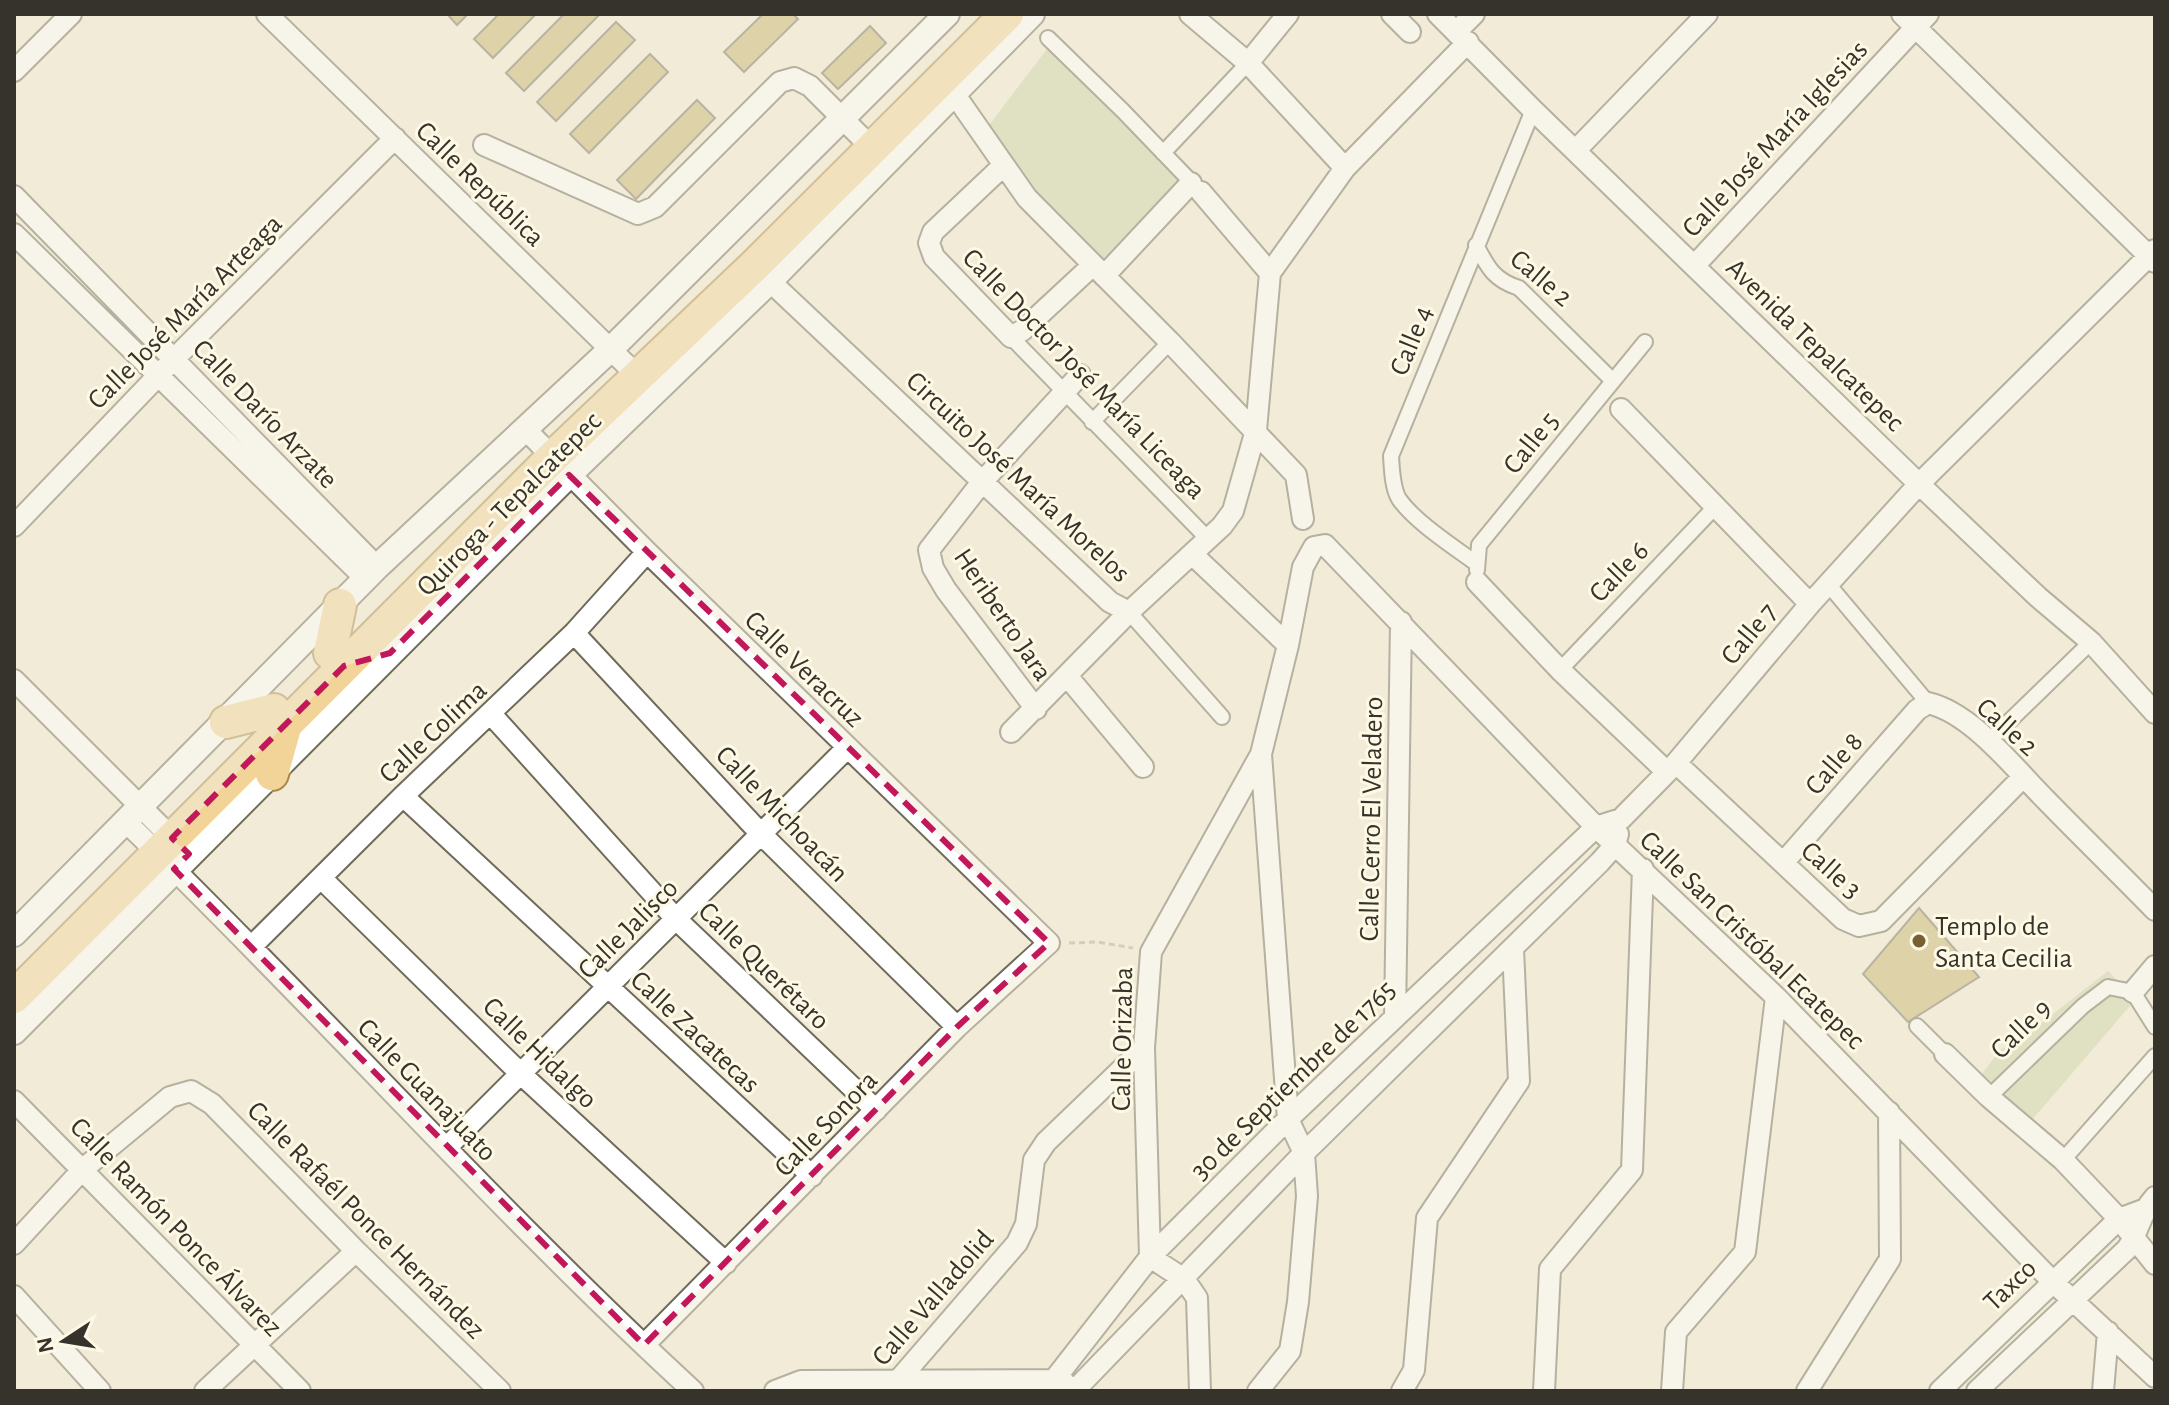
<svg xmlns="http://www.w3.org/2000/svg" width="2169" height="1405" viewBox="0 0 2169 1405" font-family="'Alegreya Sans',sans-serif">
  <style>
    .green { fill: #ccd6a7 }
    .building { fill: #c7b370; stroke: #767160; stroke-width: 2 }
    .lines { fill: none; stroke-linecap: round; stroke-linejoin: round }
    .pedestrian-casing { stroke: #6f6a59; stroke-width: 18 }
    .minor-casing { stroke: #6f6a59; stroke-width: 24 }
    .tertiary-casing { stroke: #6f6a59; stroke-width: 28 }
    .primary-casing { stroke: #aa8947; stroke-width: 36 }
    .path { stroke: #b0ab9c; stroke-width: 3; stroke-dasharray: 6 4; stroke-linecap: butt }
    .pedestrian { stroke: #fff; stroke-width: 14 }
    .minor { stroke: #fff; stroke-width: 20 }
    .tertiary { stroke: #fff; stroke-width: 24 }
    .primary { stroke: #f2d499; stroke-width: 32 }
    .marked { fill: none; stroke: #c2185b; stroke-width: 6; stroke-dasharray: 16 10; stroke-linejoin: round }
    .poi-dot { fill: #786031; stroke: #fef9e5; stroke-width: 3 }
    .labels { text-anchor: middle; stroke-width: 6; stroke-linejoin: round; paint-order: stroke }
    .street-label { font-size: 28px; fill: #36332c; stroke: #fef9e5 }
    .poi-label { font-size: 28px; fill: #36332c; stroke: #fef9e5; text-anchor: start }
  </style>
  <rect width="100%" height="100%" fill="#f1ebd8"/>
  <path class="green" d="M 1050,45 L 1189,183 L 1103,273 L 983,133 Z
    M 2108,971 L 2136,999 L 2032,1120 L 1982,1074 L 2000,1050 L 2016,1043 Z"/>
  <path class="building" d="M 447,14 L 468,14 L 457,25 Z
    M 499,14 L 536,14 L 493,58 L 474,39 Z
    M 564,14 L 600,14 L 524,91 L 506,73 Z
    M 763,14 L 793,14 L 798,19 L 744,72 L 724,52 Z
    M 616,22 L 635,40 L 556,121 L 537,102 Z
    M 870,26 L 886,43 L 838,89 L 822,73 Z
    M 650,54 L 668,72 L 589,153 L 570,134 Z
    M 697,100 L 715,118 L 636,199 L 617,180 Z
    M 1919,908 L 1979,977 L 1908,1022 L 1863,974 Z"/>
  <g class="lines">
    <g class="pedestrian-casing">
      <path id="pedestrian" d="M 1048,38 L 1123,111 L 1198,189
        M 1163,153 L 1248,63
        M 1476,245 C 1488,268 1494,280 1519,288 L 1613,381
        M 1011,337 L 1208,539
        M 1092,422 L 1170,342
        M 1477,564 C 1454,547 1415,522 1399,499 C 1392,487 1392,469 1391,456 L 1533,110
        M 1477,570 L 1479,545 L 1645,342
        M 1828,584 L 1928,703
        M 1129,612 L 1222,717
        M 1560,670 L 1715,507
        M 1990,740 L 2091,642
        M 1917,1026 L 1945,1054
        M 1989,1097 L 2083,1006 L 2108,987 L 2133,992 L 2155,1027
        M 2063,1160 L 2155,1056"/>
    </g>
    <g class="minor-casing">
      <path id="minor" d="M 267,14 L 645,383
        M 1190,14 L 1248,63 L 1345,168
        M 1392,14 L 1410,32
        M 1438,14 L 1533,110 L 1919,484 L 2038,597 L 2091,642 L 2155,713
        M 1902,14 L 2155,262
        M 1456,32 L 1474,14
        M 1248,63 L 1288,14
        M 14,71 L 71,14
        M 946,82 L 1027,198 L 1170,342 L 1296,475 L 1303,519
        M 484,145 L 638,214 L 655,207 L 780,82 L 794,78 L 810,86 L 880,156
        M 1576,150 L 1707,14
        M 1004,165 L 933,232 L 929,243 L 934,257 L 1011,337 L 1023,330 L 1093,265
        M 1201,192 L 1270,273
        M 14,196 L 377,567
        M 14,234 L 366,579
        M 1695,265 L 1928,14
        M 759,271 L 1110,602 L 1129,612
        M 1104,276 L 1191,183
        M 1621,409 L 1810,604
        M 525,429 L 647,552 L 1049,943 L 957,1027 L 644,1345
        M 14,526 L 174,359 L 395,138
        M 1192,554 L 1288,645
        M 1477,582 L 1560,670 L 1667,772
        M 574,633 L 761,834 L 957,1027
        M 1067,676 L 1143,767
        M 14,680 L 180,846
        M 1036,709 L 946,590 L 933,568 L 929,550 L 982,482 L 1080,375
        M 491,714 L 676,919 L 876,1110
        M 1011,732 L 1129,612 L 1222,526 L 1233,511 L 1256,430 L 1270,273 L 1345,168 L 1468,42
        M 1676,763 L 1843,919 L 1859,926 L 1881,921 L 2023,777
        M 403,796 L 812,1176
        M 126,822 C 318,1008 496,1210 693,1391
        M 1783,863 L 1917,710 L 1928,703 C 1972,713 2015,769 2046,800 C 2082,837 2119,873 2155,910
        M 321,878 L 521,1074 L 726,1263
        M 252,946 L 403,796 L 574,633 L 647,552
        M 2133,992 L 2155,966
        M 1395,1017 L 1401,622
        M 1945,1054 L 1989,1097 L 2063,1160 L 2119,1219 L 2155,1264
        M 14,1101 L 300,1391
        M 446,1148 L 847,748
        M 14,1244 L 83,1169 L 170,1097 L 191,1091 L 212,1104 L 356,1251 L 500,1391
        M 14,1296 L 100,1391
        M 205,1391 L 356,1251
        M 775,1391 L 801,1381 L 1054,1380 L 1065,1383
        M 889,1391 L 1017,1243 L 1026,1224 L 1034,1160 L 1046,1142 L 1144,1048
        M 1056,1391 L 1054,1380 L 1150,1257 L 1288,1119 L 1596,827 L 1621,819 L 1676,763 L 1810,604 L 1919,484 L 2155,250
        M 1074,1391 L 1304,1153 L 1600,862 L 1615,845 L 1618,834
        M 1200,1391 L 1197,1298 L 1184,1279 L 1150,1257 L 1144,1048 L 1151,952 L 1261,754
        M 1258,1391 L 1290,1351 L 1298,1302 L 1307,1196 L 1304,1153 L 1288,1119 L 1261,754 L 1288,645 L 1303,567 L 1314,547 L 1325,545 L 1596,827 L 1776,997 L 2052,1281 L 2155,1377
        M 1402,1391 L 1414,1370 L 1427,1218 L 1519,1081 L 1513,949
        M 1544,1391 L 1550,1269 L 1632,1170 L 1643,869
        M 1672,1391 L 1676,1332 L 1745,1252 L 1776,997
        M 1807,1391 L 1890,1259 L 1889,1112
        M 1940,1391 L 2119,1219 L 2143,1210
        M 1977,1391 L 2127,1249 C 2139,1232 2140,1213 2155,1197
        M 2103,1391 L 2108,1332"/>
    </g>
    <g class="tertiary-casing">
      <path id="tertiary" d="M 14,934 L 377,567 L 611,349 L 947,14
        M 14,1032 L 569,475 L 769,282 L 1032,14"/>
    </g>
    <g class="primary-casing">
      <path id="primary" d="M 330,653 L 340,605
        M 226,722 L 274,710
        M 272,774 L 286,724
        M 14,997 L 552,458 L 754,266 L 1007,14"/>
    </g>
    <path class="path" d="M 1069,943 L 1097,942 L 1133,948"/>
    <use href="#pedestrian" class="pedestrian"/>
    <use href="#minor" class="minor"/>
    <use href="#tertiary" class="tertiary"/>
    <use href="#primary" class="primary"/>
  </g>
  <path d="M0 0H2169V1405H0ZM 569,475 L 1049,943 L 957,1027 L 644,1345 L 174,869 L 189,854 L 172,838 L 344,666 L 390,653 Z" fill="#f1ebd8" fill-opacity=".55" fill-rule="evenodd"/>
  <path class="marked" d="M 569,475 L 1049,943 L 957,1027 L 644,1345 L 174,869 L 189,854 L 172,838 L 344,666 L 390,653 Z"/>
  <circle class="poi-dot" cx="1919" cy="941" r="8"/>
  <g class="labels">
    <g class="street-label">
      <text transform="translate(1774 138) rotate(-47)" y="10">Calle José María Iglesias</text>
      <text transform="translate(481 183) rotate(44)" y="10">Calle República</text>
      <text transform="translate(1542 277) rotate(40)" y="10">Calle 2</text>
      <text transform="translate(184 311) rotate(-45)" y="10">Calle José María Arteaga</text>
      <text transform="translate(1410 340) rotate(-68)" y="10">Calle 4</text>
      <text transform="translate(1816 344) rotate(44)" y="10">Avenida Tepalcatepec</text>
      <text transform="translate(1085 373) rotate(46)" y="10">Calle Doctor José María Liceaga</text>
      <text transform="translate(266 413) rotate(46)" y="10">Calle Darío Arzate</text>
      <text transform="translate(1530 442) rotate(-51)" y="10">Calle 5</text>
      <text transform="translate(1019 476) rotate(43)" y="10">Circuito José María Morelos</text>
      <text transform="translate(508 503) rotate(-45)" y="10">Quiroga - Tepalcatepec</text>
      <text transform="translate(1618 571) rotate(-46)" y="10">Calle 6</text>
      <text transform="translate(1004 614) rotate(56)" y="10">Heriberto Jara</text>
      <text transform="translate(1748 633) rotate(-50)" y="10">Calle 7</text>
      <text transform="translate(805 668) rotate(44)" y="10">Calle Veracruz</text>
      <text transform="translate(2008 726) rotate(42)" y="10">Calle 2</text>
      <text transform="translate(432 731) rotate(-43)" y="10">Calle Colima</text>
      <text transform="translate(1833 763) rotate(-49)" y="10">Calle 8</text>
      <text transform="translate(783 813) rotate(46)" y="10">Calle Michoacán</text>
      <text transform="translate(1370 819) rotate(-89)" y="10">Calle Cerro El Veladero</text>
      <text transform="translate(1832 869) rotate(42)" y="10">Calle 3</text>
      <text transform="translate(627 928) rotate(-45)" y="10">Calle Jalisco</text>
      <text transform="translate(1753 939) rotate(44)" y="10">Calle San Cristóbal Ecatepec</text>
      <text transform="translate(765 965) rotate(44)" y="10">Calle Querétaro</text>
      <text transform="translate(2020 1028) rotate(-44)" y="10">Calle 9</text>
      <text transform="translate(696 1031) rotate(43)" y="10">Calle Zacatecas</text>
      <text transform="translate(1121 1039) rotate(-89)" y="10">Calle Orizaba</text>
      <text transform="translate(541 1052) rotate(44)" y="10">Calle Hidalgo</text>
      <text transform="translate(1292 1079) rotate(-44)" y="10">30 de Septiembre de 1765</text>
      <text transform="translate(428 1089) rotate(46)" y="10">Calle Guanajuato</text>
      <text transform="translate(825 1123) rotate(-46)" y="10">Calle Sonora</text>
      <text transform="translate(367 1219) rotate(45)" y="10">Calle Rafaél Ponce Hernández</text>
      <text transform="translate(177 1226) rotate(46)" y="10">Calle Ramón Ponce Álvarez</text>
      <text transform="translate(2009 1284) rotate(-44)" y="10">Taxco</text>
      <text transform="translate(932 1297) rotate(-49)" y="10">Calle Valladolid</text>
    </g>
    <g class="poi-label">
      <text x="1935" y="935">Templo de<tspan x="1935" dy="32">Santa Cecilia</tspan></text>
    </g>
  </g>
  <rect width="2169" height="1405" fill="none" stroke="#36332c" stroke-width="32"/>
  <g transform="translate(64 1341) rotate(258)" stroke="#fef9e5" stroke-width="6" paint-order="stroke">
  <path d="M0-6L14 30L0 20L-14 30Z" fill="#36332c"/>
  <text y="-12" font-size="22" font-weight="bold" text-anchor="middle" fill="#36332c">N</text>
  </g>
</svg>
